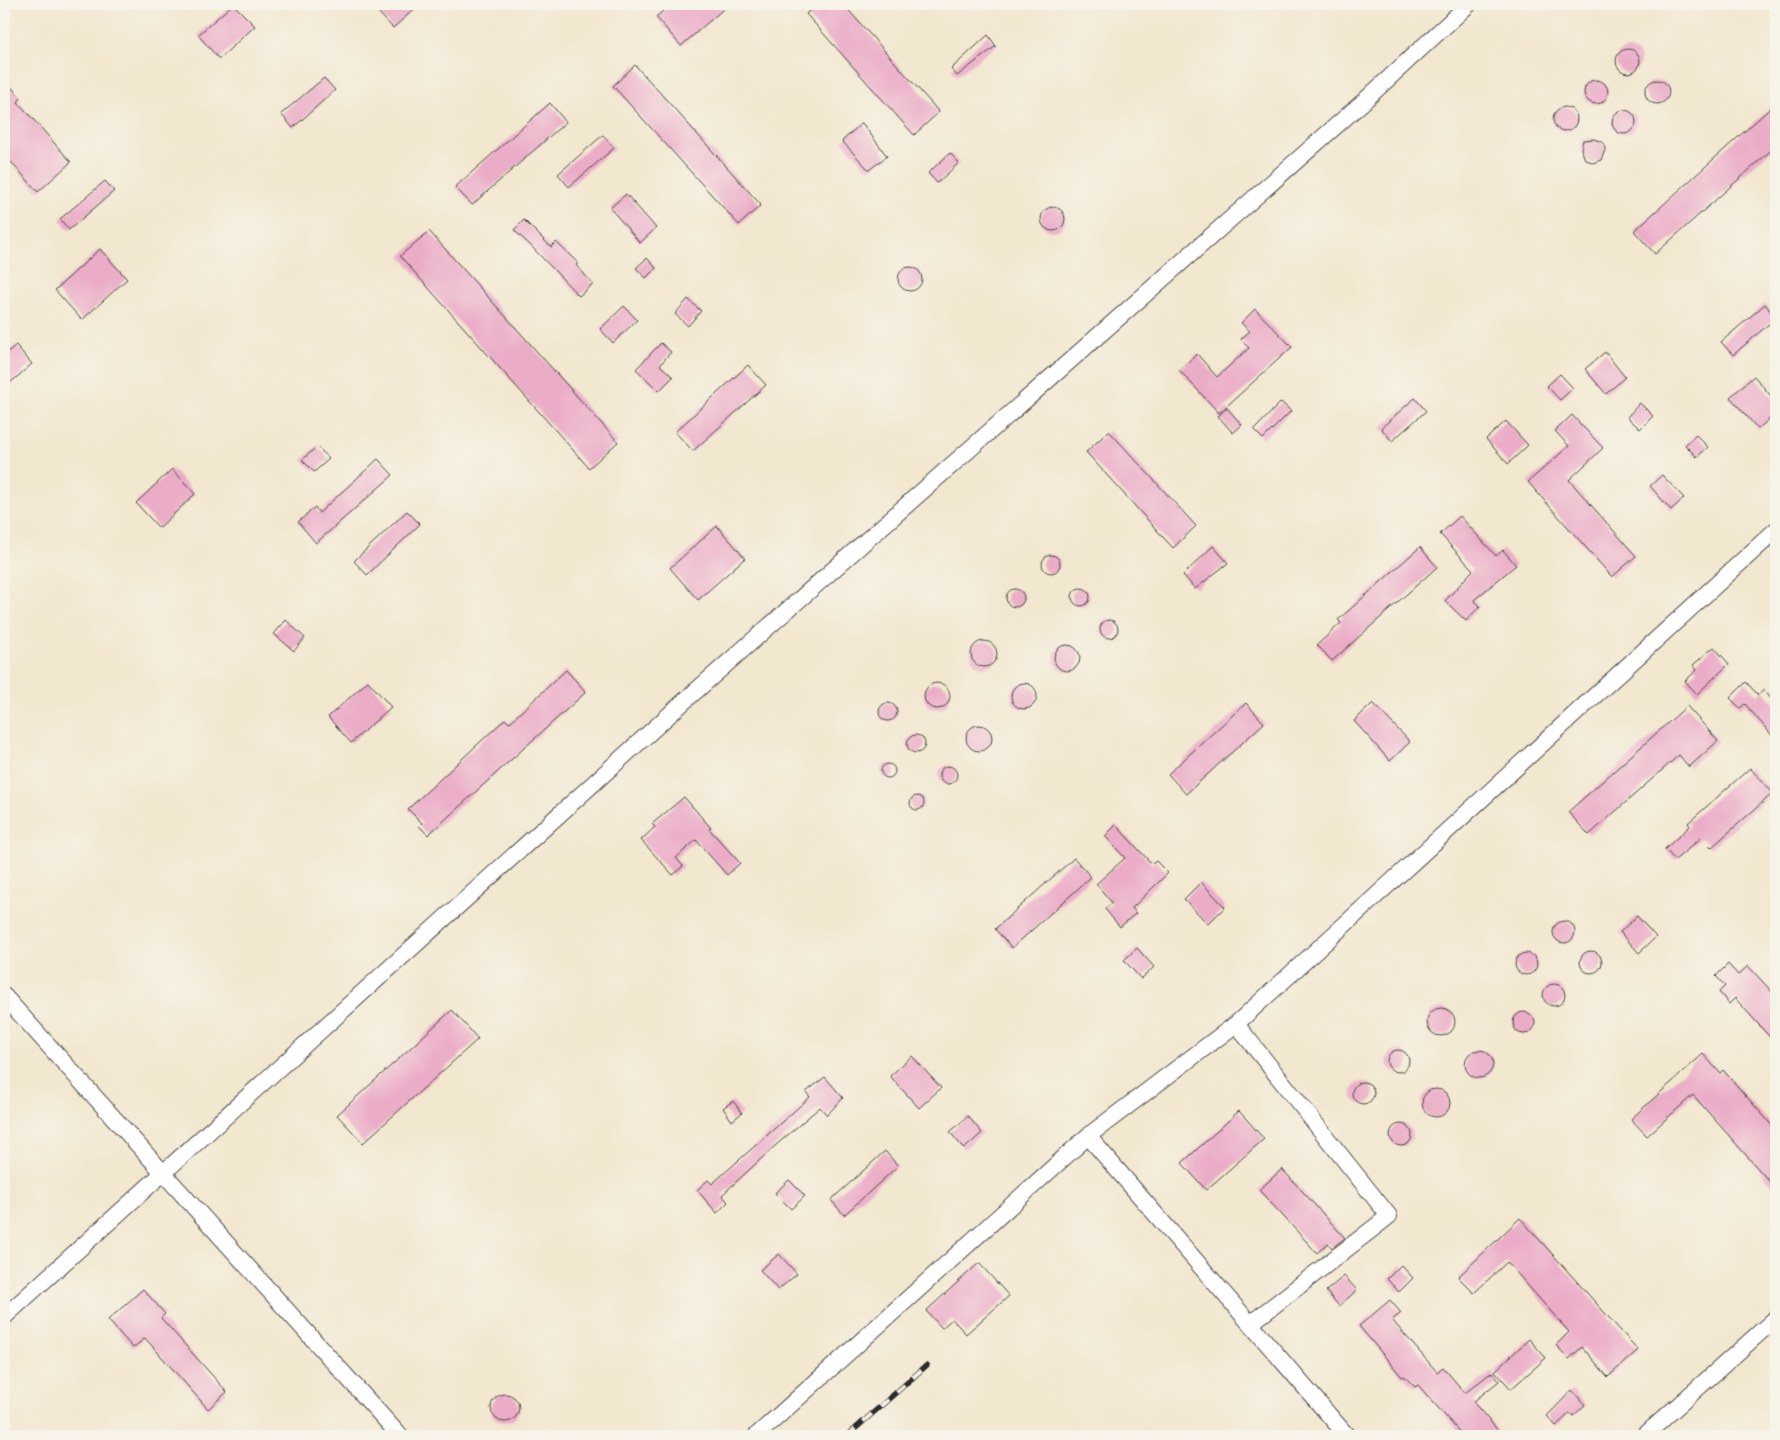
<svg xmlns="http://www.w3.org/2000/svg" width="1780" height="1440" viewBox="0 0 1780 1440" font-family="'Old Standard TT',serif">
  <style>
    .building { fill: #ebacc7 }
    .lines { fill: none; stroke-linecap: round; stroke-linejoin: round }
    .minor-casing { stroke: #494744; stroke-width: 18 }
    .minor { stroke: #fff; stroke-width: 16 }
    .rail-casing { stroke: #2b2b2b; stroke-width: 5.5 }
    .rail { stroke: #f7f3e8; stroke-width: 4; stroke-dasharray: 11; stroke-linecap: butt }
  </style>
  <rect width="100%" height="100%" fill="#f7f3e8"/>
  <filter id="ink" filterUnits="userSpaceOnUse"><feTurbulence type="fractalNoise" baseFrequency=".02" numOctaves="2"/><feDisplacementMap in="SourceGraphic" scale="10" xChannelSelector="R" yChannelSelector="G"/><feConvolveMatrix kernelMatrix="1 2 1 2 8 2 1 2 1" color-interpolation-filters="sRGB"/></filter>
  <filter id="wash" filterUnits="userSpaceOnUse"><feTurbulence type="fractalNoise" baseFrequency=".0096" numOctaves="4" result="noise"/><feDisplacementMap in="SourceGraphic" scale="20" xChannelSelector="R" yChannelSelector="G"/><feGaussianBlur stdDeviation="1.12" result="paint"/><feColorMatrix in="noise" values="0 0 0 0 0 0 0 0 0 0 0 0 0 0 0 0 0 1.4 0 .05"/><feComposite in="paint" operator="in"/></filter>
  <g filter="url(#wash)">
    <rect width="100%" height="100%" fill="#f2e7cf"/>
    <g id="blocks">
      <path class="building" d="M 233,4 L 255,26 L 219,59 L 198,35 Z
        M 385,4 L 420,4 L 393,28 L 377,11 Z
        M 671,4 L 729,4 L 681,46 L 656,17 Z
        M 817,4 L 843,4 L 939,112 L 914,135 L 806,14 Z
        M 988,35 L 996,46 L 957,76 L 951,69 Z
        M1616 61a12 12 0 1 1 24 0a12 12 0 1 1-24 0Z
        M 635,65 L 761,205 L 739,225 L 613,86 Z
        M 324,78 L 335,90 L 293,128 L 281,114 Z
        M 4,79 L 21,98 L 18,102 L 71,162 L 38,192 L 4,154 Z
        M1584 92a12 12 0 1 1 24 0a12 12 0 1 1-24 0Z
        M1645 92a12 12 0 1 1 24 0a12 12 0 1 1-24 0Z
        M 550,103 L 566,122 L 472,205 L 455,187 Z
        M 1776,103 L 1776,146 L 1655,254 L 1634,231 Z
        M1553 119a12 12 0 1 1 24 0a12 12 0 1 1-24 0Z
        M1612 122a12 12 0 1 1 24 0a12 12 0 1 1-24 0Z
        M 862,123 L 887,156 L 869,170 L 842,141 Z
        M 603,135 L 614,148 L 569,187 L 558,174 Z
        M 1594,139 L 1604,143 L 1605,150 L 1601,160 L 1593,163 L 1585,159 L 1581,149 L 1583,140 Z
        M 950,153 L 959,163 L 937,183 L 928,173 Z
        M 105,181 L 114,191 L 69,230 L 60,219 Z
        M 626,194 L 656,228 L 640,243 L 610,208 Z
        M1041 219a12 12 0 1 1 24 0a12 12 0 1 1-24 0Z
        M 524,220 L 551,247 L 556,242 L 578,263 L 576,265 L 593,284 L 579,296 L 531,246 L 514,230 Z
        M 429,231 L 618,442 L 589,468 L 400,256 Z
        M 100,249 L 127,279 L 82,320 L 55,290 Z
        M 647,258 L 656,268 L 646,278 L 636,268 Z
        M898 279a12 12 0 1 1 24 0a12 12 0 1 1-24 0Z
        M 688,299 L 701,311 L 688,326 L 675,314 Z
        M 1765,304 L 1776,318 L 1733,355 L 1721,342 Z
        M 624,306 L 637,320 L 613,343 L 600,329 Z
        M 1255,309 L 1292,347 L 1219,413 L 1179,370 L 1197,354 L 1217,377 L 1249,348 L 1241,339 L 1250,331 L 1241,323 Z
        M 661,343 L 671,352 L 660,365 L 673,377 L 659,391 L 636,369 Z
        M 16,345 L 32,364 L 10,383 L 4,376 L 4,355 Z
        M 1605,352 L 1625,377 L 1606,394 L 1585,369 Z
        M 748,365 L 766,385 L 693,451 L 675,432 Z
        M 1560,374 L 1573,388 L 1560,400 L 1547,386 Z
        M 1754,376 L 1776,402 L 1776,413 L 1758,429 L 1730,397 Z
        M 1415,398 L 1426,411 L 1392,441 L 1381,428 Z
        M 1281,402 L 1291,411 L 1263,439 L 1254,430 Z
        M 1640,403 L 1653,416 L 1640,429 L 1627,417 Z
        M 1227,408 L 1242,425 L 1233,433 L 1218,416 Z
        M 1572,415 L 1603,448 L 1569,480 L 1636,556 L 1612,577 L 1528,482 L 1569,446 L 1555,431 Z
        M 1506,421 L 1528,445 L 1508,464 L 1486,439 Z
        M 1109,431 L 1196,526 L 1173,548 L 1086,452 Z
        M 1696,435 L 1708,447 L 1697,457 L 1685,445 Z
        M 317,446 L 329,459 L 314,472 L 302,460 Z
        M 378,459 L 393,475 L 316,543 L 298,522 L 315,507 L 319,513 Z
        M 172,469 L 195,494 L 159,528 L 136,503 Z
        M 1662,475 L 1684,498 L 1671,510 L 1650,486 Z
        M 407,511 L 420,524 L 367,575 L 354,561 Z
        M 1460,516 L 1496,556 L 1503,550 L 1516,565 L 1474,600 L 1480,606 L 1466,621 L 1445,601 L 1473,570 L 1440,534 Z
        M 717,526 L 745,558 L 698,600 L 670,568 Z
        M 1213,546 L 1228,563 L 1195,589 L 1183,575 Z
        M 1420,547 L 1437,567 L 1332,661 L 1317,645 L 1341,623 L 1338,620 Z
        M1042 564a9 9 0 1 1 18 0a9 9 0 1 1-18 0Z
        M1072 597a9 9 0 1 1 18 0a9 9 0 1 1-18 0Z
        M1006 598a9 9 0 1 1 18 0a9 9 0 1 1-18 0Z
        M1100 629a9 9 0 1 1 18 0a9 9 0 1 1-18 0Z
        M 286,620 L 305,638 L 294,651 L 274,634 Z
        M971 654a13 13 0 1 1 26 0a13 13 0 1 1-26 0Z
        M1054 658a13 13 0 1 1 26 0a13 13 0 1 1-26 0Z
        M 1714,647 L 1729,664 L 1697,694 L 1685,681 L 1697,670 L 1693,665 Z
        M 566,670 L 586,692 L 428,835 L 419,826 L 422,823 L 408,809 L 505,719 L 509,723 Z
        M 368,681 L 391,707 L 351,743 L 328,717 Z
        M 1746,682 L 1758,695 L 1764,690 L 1776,705 L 1776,740 L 1745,704 L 1740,708 L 1730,698 Z
        M1011 696a13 13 0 1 1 26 0a13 13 0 1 1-26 0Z
        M924 696a13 13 0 1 1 26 0a13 13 0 1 1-26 0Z
        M879 712a9 9 0 1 1 18 0a9 9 0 1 1-18 0Z
        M 1246,703 L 1264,723 L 1186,794 L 1168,774 Z
        M 1373,703 L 1410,742 L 1390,761 L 1354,721 Z
        M 1687,706 L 1718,741 L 1689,767 L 1679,755 L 1589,835 L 1568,812 Z
        M966 738a13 13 0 1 1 26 0a13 13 0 1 1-26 0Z
        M907 744a9 9 0 1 1 18 0a9 9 0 1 1-18 0Z
        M881 771a7 7 0 1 1 14 0a7 7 0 1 1-14 0Z
        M939 775a9 9 0 1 1 18 0a9 9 0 1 1-18 0Z
        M 1750,768 L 1773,793 L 1711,848 L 1701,838 L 1675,860 L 1665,849 L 1690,826 L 1688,823 Z
        M910 803a7 7 0 1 1 14 0a7 7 0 1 1-14 0Z
        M 684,797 L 711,828 L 709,829 L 740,863 L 727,875 L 696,840 L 676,858 L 683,866 L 673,875 L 641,840 L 655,827 L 652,824 Z
        M 1116,825 L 1152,864 L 1156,861 L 1168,873 L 1132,908 L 1136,913 L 1120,927 L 1105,909 L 1112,903 L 1096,884 L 1125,858 L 1105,836 Z
        M 1074,858 L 1091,877 L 1012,948 L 995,929 Z
        M 1201,882 L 1225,907 L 1208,924 L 1184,899 Z
        M 1637,916 L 1656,937 L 1639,953 L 1620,932 Z
        M1553 932a11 11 0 1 1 22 0a11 11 0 1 1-22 0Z
        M 1137,948 L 1154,967 L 1141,979 L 1124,960 Z
        M1580 962a11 11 0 1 1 22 0a11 11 0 1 1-22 0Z
        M1515 964a11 11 0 1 1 22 0a11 11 0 1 1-22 0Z
        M 1728,964 L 1738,975 L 1748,966 L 1776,996 L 1776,1044 L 1735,998 L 1729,1004 L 1719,992 L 1725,986 L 1716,976 Z
        M1543 995a11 11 0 1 1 22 0a11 11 0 1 1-22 0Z
        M1427 1022a14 14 0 1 1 28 0a14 14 0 1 1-28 0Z
        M 452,1010 L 478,1039 L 363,1143 L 337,1115 Z
        M1513 1023a11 11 0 1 1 22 0a11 11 0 1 1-22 0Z
        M1465 1064a14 14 0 1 1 28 0a14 14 0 1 1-28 0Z
        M1387 1061a11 11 0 1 1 22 0a11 11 0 1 1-22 0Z
        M 1703,1054 L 1720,1073 L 1723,1070 L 1776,1130 L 1776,1189 L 1693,1095 L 1647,1136 L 1631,1119 Z
        M 912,1056 L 941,1088 L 919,1108 L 890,1076 Z
        M 825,1077 L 843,1098 L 827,1115 L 820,1107 L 775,1146 L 722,1195 L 728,1202 L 717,1213 L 697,1190 L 708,1180 L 712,1184 L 810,1097 L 806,1092 Z
        M1352 1093a11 11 0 1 1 22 0a11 11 0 1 1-22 0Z
        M1422 1103a14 14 0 1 1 28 0a14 14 0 1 1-28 0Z
        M 733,1101 L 742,1113 L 732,1121 L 723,1108 Z
        M 1239,1111 L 1264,1139 L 1206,1190 L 1182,1163 Z
        M 968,1116 L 982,1133 L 964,1149 L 950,1132 Z
        M1390 1135a11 11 0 1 1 22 0a11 11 0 1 1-22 0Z
        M 885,1151 L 898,1166 L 844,1215 L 831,1200 Z
        M 1282,1169 L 1345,1238 L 1332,1248 L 1328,1243 L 1317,1253 L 1259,1190 Z
        M 789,1180 L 805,1196 L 791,1209 L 775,1193 Z
        M 1520,1218 L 1638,1350 L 1608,1377 L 1582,1347 L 1569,1359 L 1556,1345 L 1569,1332 L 1507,1262 L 1474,1293 L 1458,1277 Z
        M 779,1254 L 797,1274 L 778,1290 L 760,1270 Z
        M 979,1263 L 1009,1296 L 966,1334 L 952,1319 L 942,1328 L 926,1311 Z
        M 1401,1265 L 1413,1278 L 1399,1292 L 1387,1279 Z
        M 1344,1276 L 1357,1290 L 1339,1306 L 1326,1291 Z
        M 143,1289 L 165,1314 L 161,1318 L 227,1392 L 208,1409 L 145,1338 L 133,1348 L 108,1320 Z
        M 1390,1300 L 1401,1313 L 1392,1320 L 1437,1372 L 1443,1367 L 1465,1393 L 1492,1372 L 1499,1381 L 1473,1402 L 1503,1436 L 1463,1436 L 1418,1385 L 1415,1387 L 1404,1376 L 1402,1377 L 1359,1326 Z
        M 1529,1339 L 1546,1358 L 1511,1389 L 1495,1371 Z
        M 1572,1390 L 1585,1405 L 1573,1416 L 1570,1413 L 1556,1426 L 1547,1416 Z
        M491 1408a14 14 0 1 1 28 0a14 14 0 1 1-28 0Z"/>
    </g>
  </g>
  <g filter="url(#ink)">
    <use href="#blocks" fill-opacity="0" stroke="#494744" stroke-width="1"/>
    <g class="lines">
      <g class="minor-casing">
        <path id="minor" d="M 4,996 L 400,1436
          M 1236,1024 L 1389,1216 L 1250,1324
          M 1088,1136 L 1347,1436
          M 4,1317 L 689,697 L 1363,102 L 1469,4
          M 756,1436 L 1088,1136 L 1236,1024 L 1776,530
          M 1644,1436 L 1776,1318"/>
      </g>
      <use href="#minor" class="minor"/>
      <g class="rail-casing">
        <path id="rail" d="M 847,1436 L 927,1365"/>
      </g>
      <use href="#rail" class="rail"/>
    </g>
  </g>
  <rect width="1780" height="1440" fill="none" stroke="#f7f3e8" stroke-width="20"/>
</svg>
